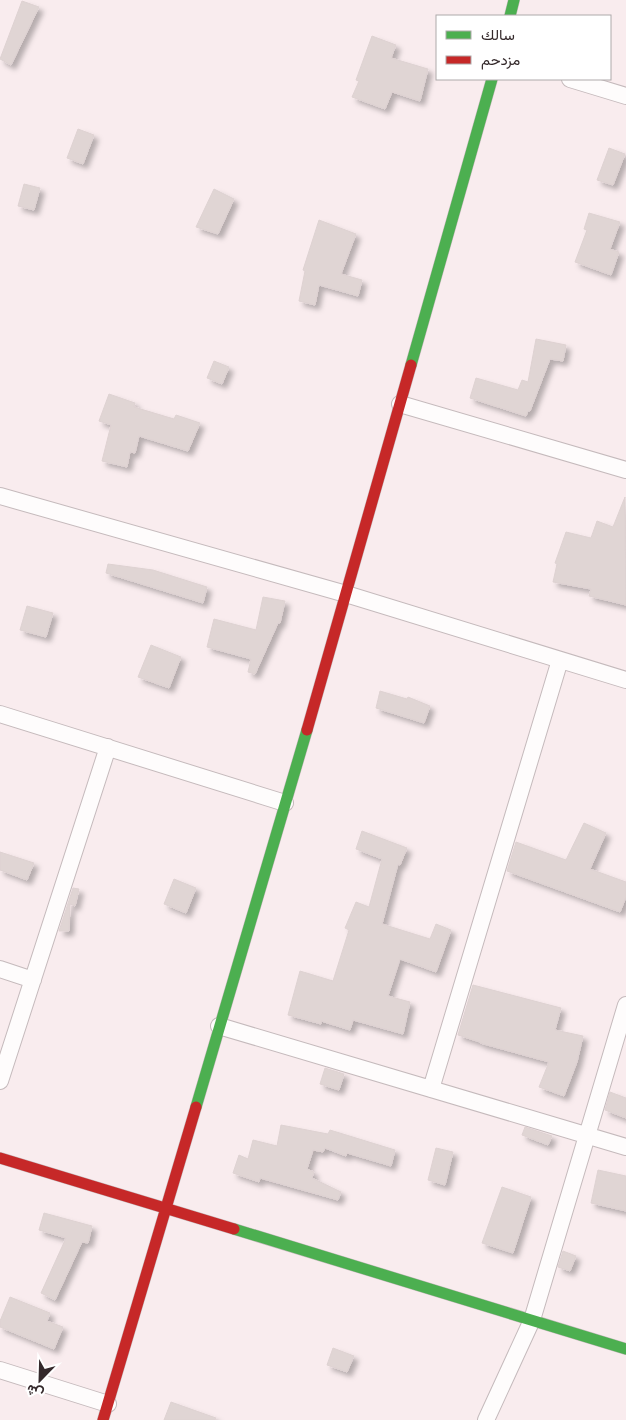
<svg xmlns="http://www.w3.org/2000/svg" width="626" height="1420" viewBox="0 0 626 1420" font-family="'Sofia Sans Condensed',Vazirmatn,sans-serif">
  <style>
    .building { fill: #e0d5d4; stroke: #ded2d2; filter: url(#shadow) }
    .lines { fill: none; stroke-linecap: round; stroke-linejoin: round }
    .street-casing { stroke: #c5babc; stroke-width: 18 }
    .fast-casing { stroke: #c5babc; stroke-width: 12 }
    .jam-casing { stroke: #c5babc; stroke-width: 12 }
    .street { stroke: #fefcfc; stroke-width: 16 }
    .fast { stroke: #4caf50; stroke-width: 11 }
    .jam { stroke: #c62828; stroke-width: 11 }
  </style>
  <defs>
    <filter id="shadow"><feDropShadow dx="4.5" dy="4.5" stdDeviation="2.5" flood-color="#0004"/></filter>
  </defs>
  <rect width="100%" height="100%" fill="#f9ecee"/>
  <path class="building" d="M 22,1 L 39,7 L 11,65 L 0,59 Z
    M 372,36 L 396,45 L 391,58 L 428,69 L 420,101 L 392,92 L 385,109 L 352,97 L 359,81 L 356,80 Z
    M 78,129 L 94,135 L 83,164 L 67,158 Z
    M 609,148 L 625,154 L 613,185 L 597,180 Z
    M 24,184 L 40,188 L 34,210 L 18,206 Z
    M 214,189 L 234,199 L 218,234 L 196,227 Z
    M 589,213 L 620,222 L 610,249 L 619,252 L 611,275 L 575,262 L 587,230 L 584,229 Z
    M 319,220 L 356,234 L 341,274 L 362,280 L 358,296 L 319,285 L 315,305 L 299,301 L 305,271 L 303,270 Z
    M 536,339 L 566,345 L 563,361 L 550,359 L 530,411 L 528,411 L 526,416 L 470,398 L 476,378 L 518,390 L 522,380 L 528,382 Z
    M 214,361 L 229,367 L 222,384 L 207,378 Z
    M 109,394 L 135,403 L 134,407 L 174,419 L 176,415 L 200,423 L 188,451 L 139,436 L 135,453 L 130,452 L 127,467 L 102,461 L 111,425 L 99,421 Z
    M 625,497 L 626,605 L 589,596 L 591,589 L 553,582 L 557,564 L 555,563 L 566,532 L 591,538 L 597,521 L 613,527 Z
    M 108,564 L 153,570 L 207,587 L 203,603 L 106,573 Z
    M 263,597 L 285,601 L 280,623 L 278,623 L 255,674 L 248,672 L 251,659 L 207,647 L 214,619 L 256,630 Z
    M 27,606 L 53,613 L 46,637 L 20,630 Z
    M 151,645 L 181,657 L 169,688 L 138,677 Z
    M 380,691 L 407,699 L 408,697 L 430,706 L 424,723 L 376,708 Z
    M 584,823 L 606,833 L 590,869 L 626,882 L 626,897 L 620,912 L 507,871 L 516,842 L 566,860 Z
    M 362,831 L 407,848 L 400,865 L 398,864 L 382,924 L 430,939 L 436,924 L 451,930 L 436,972 L 400,959 L 388,996 L 410,1002 L 403,1034 L 353,1020 L 350,1030 L 321,1021 L 321,1024 L 288,1015 L 300,971 L 333,981 L 349,930 L 345,928 L 356,902 L 369,907 L 382,859 L 356,849 Z
    M 0,852 L 34,863 L 27,880 L 0,870 Z
    M 174,879 L 196,888 L 186,913 L 164,904 Z
    M 73,888 L 79,889 L 75,906 L 70,904 L 69,931 L 59,931 Z
    M 473,985 L 561,1008 L 555,1030 L 583,1036 L 577,1062 L 564,1096 L 539,1087 L 549,1062 L 480,1043 L 480,1042 L 458,1035 Z
    M 325,1068 L 344,1074 L 339,1090 L 320,1084 Z
    M 610,1092 L 626,1098 L 626,1118 L 605,1110 Z
    M 281,1125 L 328,1134 L 330,1130 L 395,1150 L 391,1166 L 347,1153 L 346,1156 L 325,1148 L 323,1152 L 313,1150 L 307,1169 L 314,1172 L 312,1178 L 341,1192 L 338,1200 L 260,1178 L 259,1182 L 233,1173 L 239,1155 L 248,1159 L 253,1140 L 277,1146 Z
    M 525,1127 L 552,1136 L 548,1145 L 522,1135 Z
    M 436,1148 L 453,1152 L 445,1185 L 428,1180 Z
    M 598,1170 L 626,1176 L 626,1211 L 591,1203 Z
    M 502,1187 L 531,1197 L 513,1253 L 482,1243 Z
    M 44,1213 L 92,1226 L 88,1243 L 82,1242 L 55,1300 L 41,1293 L 66,1238 L 39,1230 Z
    M 563,1251 L 576,1256 L 570,1271 L 558,1267 Z
    M 10,1297 L 50,1313 L 47,1321 L 63,1327 L 54,1349 L 0,1327 L 0,1321 Z
    M 333,1348 L 354,1356 L 347,1372 L 327,1365 Z
    M 171,1402 L 216,1418 L 215,1420 L 164,1420 Z"/>
  <g class="lines">
    <g class="street-casing">
      <path id="street" d="M 570,79 L 626,96
        M 400,404 L 626,470
        M 0,496 L 346,594 L 626,680
        M 0,714 L 285,803
        M 0,969 L 33,980
        M 219,1026 L 626,1147
        M 0,1081 L 108,747
        M 431,1089 L 560,660
        M 0,1370 L 108,1404
        M 486,1420 L 532,1320 L 626,1005"/>
    </g>
    <g class="fast-casing">
      <path id="fast" d="M 510,16 L 514,0
        M 411,365 L 492,79
        M 196,1107 L 307,730
        M 234,1229 L 626,1349"/>
    </g>
    <g class="jam-casing">
      <path id="jam" d="M 307,730 L 411,365
        M 0,1158 L 234,1229
        M 103,1420 L 196,1107"/>
    </g>
    <use href="#street" class="street"/>
    <use href="#fast" class="fast"/>
    <use href="#jam" class="jam"/>
  </g>
  <rect x="436" y="15" width="175" height="65" fill="#ffffff" stroke="#aea9aa"/>
  <rect x="446" y="31" width="25" height="8" fill="#4caf50" stroke="#aea9aa"/>
  <text x="481" y="40" font-size="15" fill="#34292b">سالك</text>
  <rect x="446" y="56" width="25" height="8" fill="#c62828" stroke="#aea9aa"/>
  <text x="481" y="65" font-size="15" fill="#34292b">مزدحم</text>
  <g transform="translate(40 1380) rotate(203)" stroke="#ffffff" stroke-width="4" paint-order="stroke">
  <path d="M0-4L9 19L0 12L-9 19Z" fill="#34292b"/>
  <text y="-8" font-size="14" font-weight="bold" text-anchor="middle" fill="#34292b">ش</text>
  </g>
</svg>
